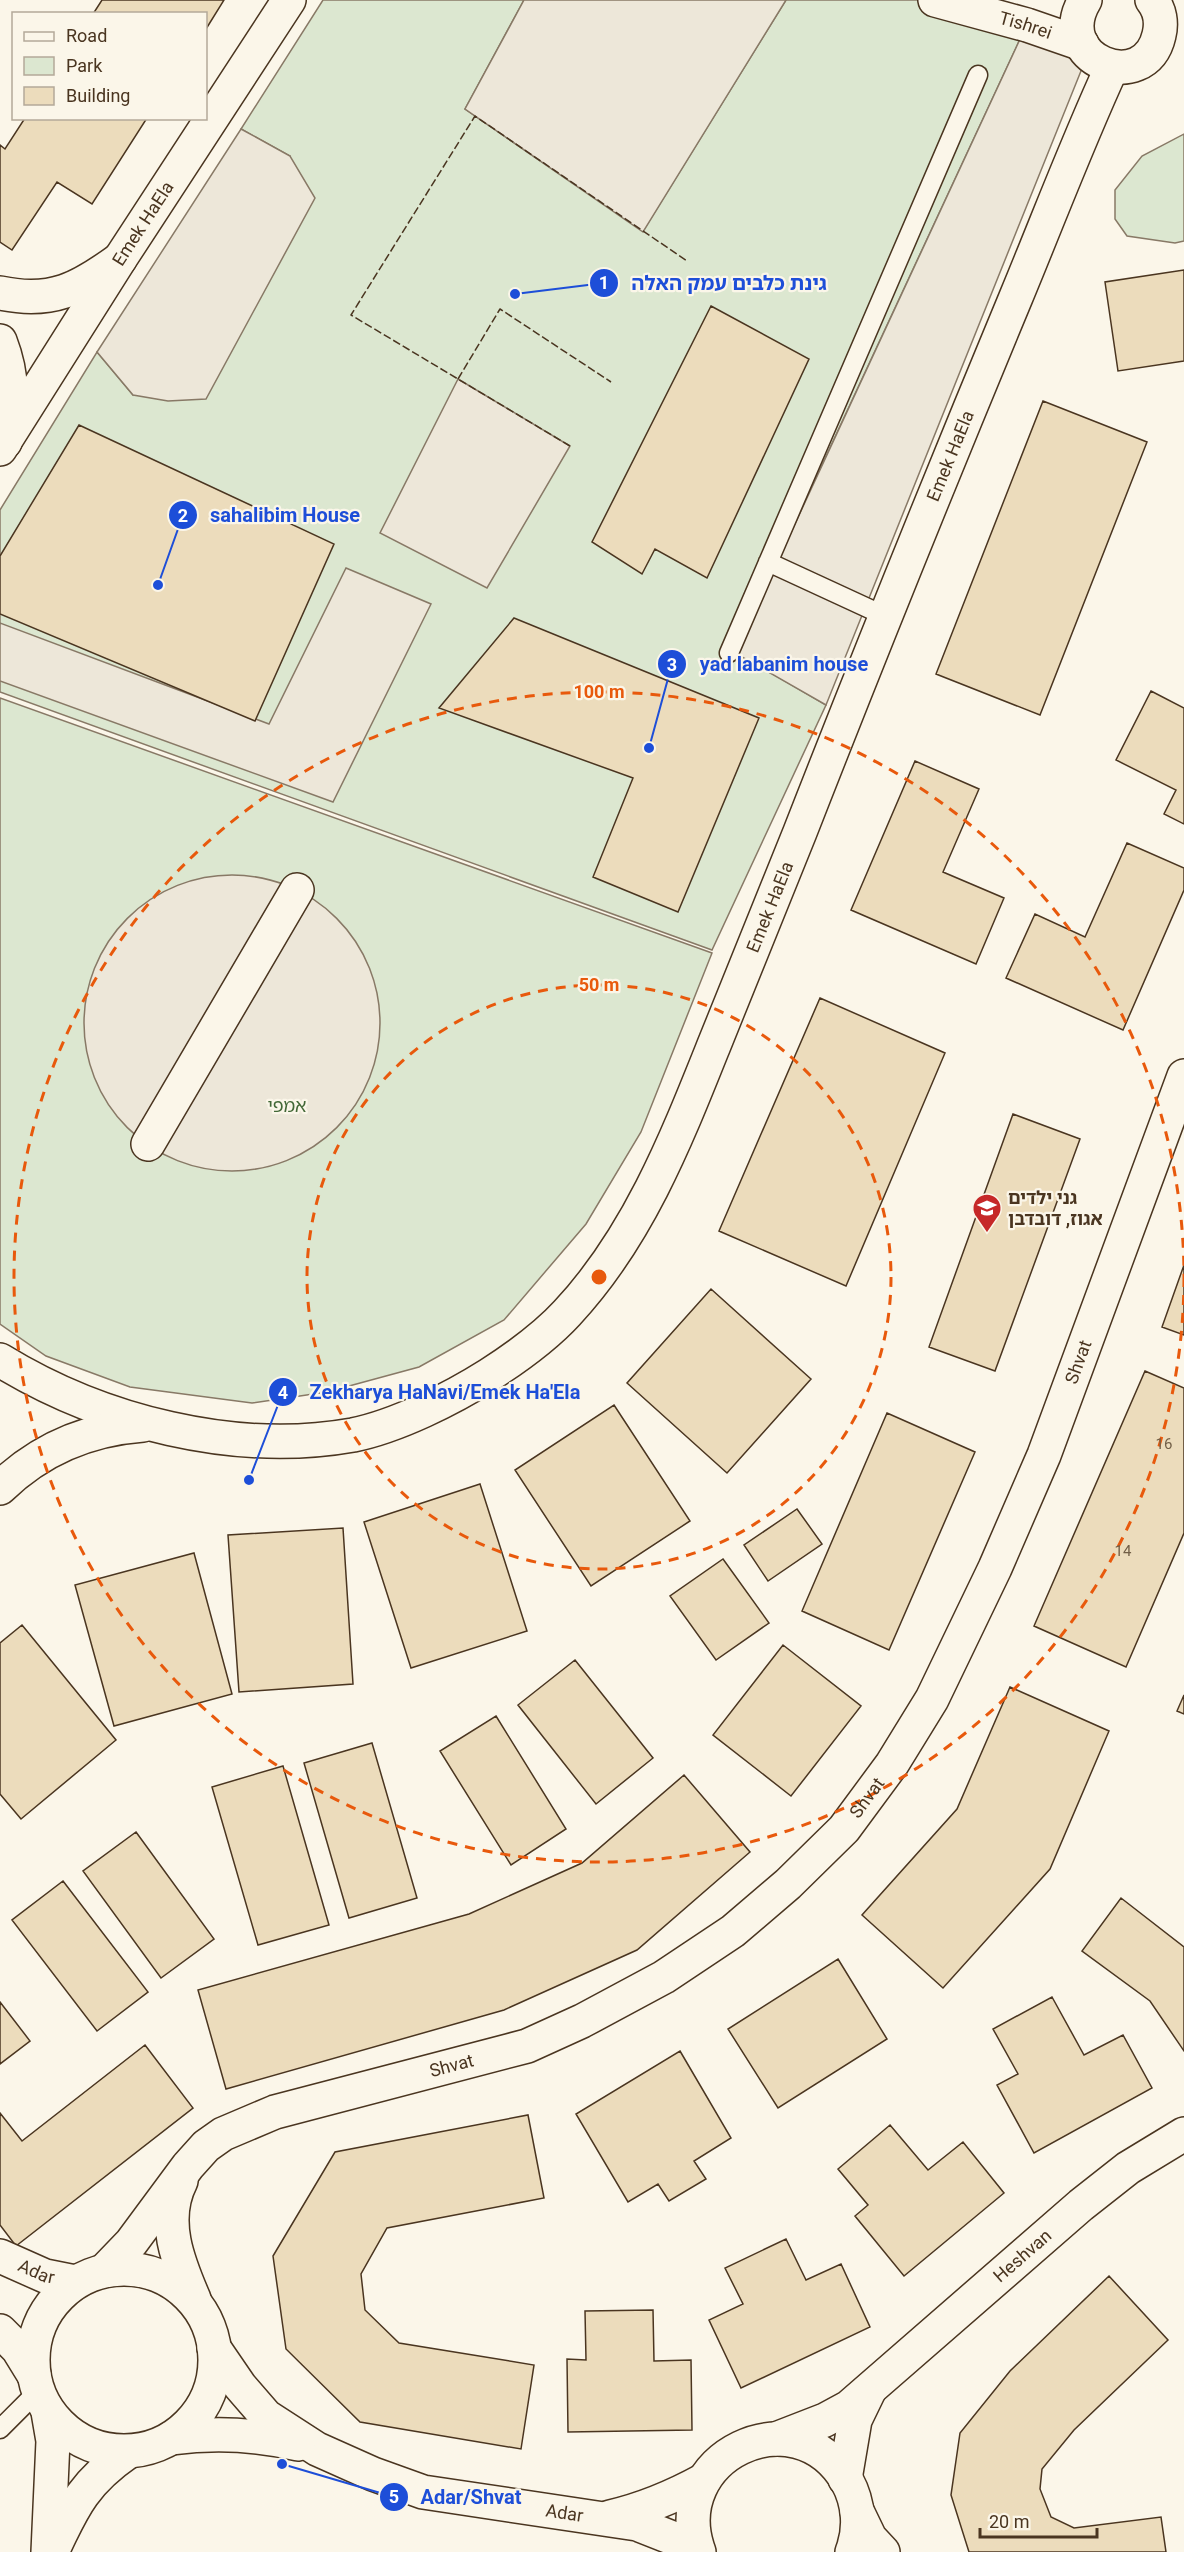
<svg xmlns="http://www.w3.org/2000/svg" width="1184" height="2552" viewBox="0 0 1184 2552" font-family="Roboto,'Noto Sans Hebrew',sans-serif">
  <style>
    .green { fill: #dce7d0; stroke: #887966; stroke-width: 1.5 }
    .parking { fill: #ede7d9; stroke: #887966; stroke-width: 1.5 }
    .building { fill: #ecdcbc; stroke: #4a3520; stroke-width: 1.5 }
    .lines { fill: none; stroke-linecap: round; stroke-linejoin: round }
    .lane-casing { stroke: #4a3520; stroke-width: 21 }
    .street-casing { stroke: #4a3520; stroke-width: 36 }
    .secondary-casing { stroke: #4a3520; stroke-width: 36 }
    .lane { stroke: #fbf6e9; stroke-width: 18 }
    .street { stroke: #fbf6e9; stroke-width: 33 }
    .secondary { stroke: #fbf6e9; stroke-width: 33 }
    .fence { stroke: #4a3520; stroke-width: 1.5; stroke-dasharray: 8 3; stroke-linecap: butt }
    .ring { fill: none; stroke: #e8590c; stroke-width: 3; stroke-dasharray: 10 8 }
    .labels { text-anchor: middle; stroke-width: 4.5; stroke-linejoin: round; paint-order: stroke }
    .number-label { font-size: 15px; fill: #725f47 }
    .street-label { font-size: 18px; fill: #4a3520; stroke: #fbf6e9 }
    .park-label { font-size: 18px; fill: #436837; stroke: #fbf6e9 }
    .poi-label { font-size: 18px; font-weight: bold; fill: #4a3520; stroke: #fbf6e9; text-anchor: start }
    .centre { fill: #e8590c; stroke: #fbf6e9; stroke-width: 3 }
    .ring-label { font-size: 18px; text-anchor: middle; font-weight: bold; fill: #e8590c; stroke: #fbf6e9; stroke-width: 4.5; stroke-linejoin: round; paint-order: stroke }
    .leader { fill: none; stroke: #1d4ed8; stroke-width: 2 }
    .callout-dot { fill: #1d4ed8; stroke: #fbf6e9; stroke-width: 2 }
    .mark-label { font-size: 18px; text-anchor: middle; font-weight: bold; fill: #fff }
    .callout-label { font-size: 20px; text-anchor: middle; font-weight: bold; fill: #1d4ed8; stroke: #fbf6e9; stroke-width: 4.5; stroke-linejoin: round; paint-order: stroke }
  </style>
  <rect width="100%" height="100%" fill="#fbf6e9"/>
  <path class="green" d="M 323,0 L 524,0 L 465,109 L 643,231 L 786,0 L 927,0 L 1021,37 L 735,652 L 826,705 L 712,950 L 0,692 L 0,510 L 97,352 L 133,395 L 290,156 L 241,129 Z
    M 1184,134 L 1184,241 L 1175,243 L 1127,236 L 1115,219 L 1115,190 L 1142,156 Z
    M 0,698 L 712,953 L 641,1132 L 586,1224 L 504,1320 L 419,1367 L 327,1392 L 252,1403 L 130,1387 L 46,1356 L 0,1324 Z"/>
  <path class="parking" d="M 524,0 L 786,0 L 643,232 L 465,109 Z
    M 1021,37 L 1085,61 L 826,705 L 735,653 Z
    M 241,129 L 290,156 L 315,198 L 206,399 L 168,401 L 133,395 L 97,352 Z
    M 458,379 L 570,446 L 487,588 L 380,533 Z
    M 346,568 L 431,604 L 333,802 L 0,681 L 0,623 L 269,724 Z
    M84 1023a148 148 0 1 1 296 0a148 148 0 1 1-296 0Z"/>
  <path class="building" d="M 102,0 L 224,0 L 206,29 L 206,14 L 93,14 Z
    M 25,118 L 147,118 L 92,204 L 57,182 L 12,250 L 0,242 L 0,145 L 5,149 Z
    M 1184,270 L 1184,361 L 1118,371 L 1105,282 Z
    M 711,306 L 809,359 L 707,578 L 655,549 L 642,574 L 592,542 Z
    M 1043,401 L 1147,442 L 1040,715 L 936,674 Z
    M 79,425 L 334,544 L 255,721 L 0,614 L 0,556 Z
    M 514,618 L 759,718 L 678,912 L 593,877 L 633,778 L 439,708 Z
    M 1151,691 L 1184,708 L 1184,824 L 1164,814 L 1176,790 L 1116,760 Z
    M 915,761 L 979,789 L 943,872 L 1004,898 L 976,964 L 851,910 Z
    M 1127,843 L 1184,868 L 1184,890 L 1123,1030 L 1006,978 L 1035,914 L 1085,937 Z
    M 820,998 L 945,1053 L 846,1286 L 719,1231 Z
    M 1013,1114 L 1080,1139 L 995,1371 L 929,1347 Z
    M 1184,1265 L 1184,1335 L 1162,1327 Z
    M 711,1289 L 811,1379 L 727,1473 L 627,1383 Z
    M 1145,1371 L 1184,1388 L 1184,1533 L 1126,1667 L 1034,1626 Z
    M 614,1405 L 690,1521 L 591,1586 L 515,1470 Z
    M 887,1413 L 975,1452 L 889,1650 L 802,1611 Z
    M 480,1484 L 527,1631 L 411,1668 L 364,1522 Z
    M 797,1509 L 822,1544 L 768,1581 L 744,1545 Z
    M 343,1528 L 353,1684 L 239,1692 L 228,1535 Z
    M 194,1553 L 232,1694 L 114,1726 L 75,1585 Z
    M 723,1559 L 769,1623 L 716,1660 L 670,1596 Z
    M 22,1625 L 116,1740 L 21,1819 L 0,1794 L 0,1643 Z
    M 783,1645 L 861,1706 L 791,1796 L 713,1735 Z
    M 575,1660 L 653,1758 L 596,1804 L 518,1705 Z
    M 1010,1687 L 1109,1731 L 1050,1869 L 943,1988 L 862,1915 L 957,1809 Z
    M 1184,1695 L 1184,1714 L 1177,1711 Z
    M 496,1716 L 566,1829 L 511,1865 L 440,1751 Z
    M 372,1743 L 417,1898 L 349,1918 L 304,1763 Z
    M 283,1766 L 329,1925 L 258,1945 L 212,1787 Z
    M 684,1775 L 750,1852 L 637,1950 L 504,2010 L 226,2089 L 198,1990 L 469,1914 L 582,1863 Z
    M 136,1832 L 214,1939 L 161,1978 L 83,1871 Z
    M 63,1881 L 148,1992 L 97,2031 L 12,1920 Z
    M 1121,1898 L 1184,1947 L 1184,2051 L 1150,2001 L 1082,1951 Z
    M 838,1959 L 887,2039 L 778,2108 L 728,2029 Z
    M 1052,1997 L 1084,2055 L 1123,2035 L 1152,2088 L 1034,2153 L 997,2085 L 1018,2074 L 993,2029 Z
    M 0,2002 L 30,2041 L 0,2064 Z
    M 145,2045 L 193,2108 L 16,2246 L 0,2225 L 0,2113 L 22,2141 Z
    M 680,2051 L 731,2138 L 694,2161 L 706,2179 L 669,2201 L 658,2184 L 628,2202 L 576,2114 Z
    M 528,2115 L 544,2198 L 387,2228 L 361,2274 L 365,2310 L 399,2343 L 534,2365 L 521,2449 L 360,2422 L 286,2349 L 273,2256 L 335,2152 Z
    M 890,2125 L 928,2170 L 963,2142 L 1004,2193 L 904,2276 L 855,2216 L 868,2205 L 838,2169 Z
    M 786,2239 L 806,2280 L 841,2264 L 870,2327 L 741,2388 L 709,2320 L 743,2304 L 725,2268 Z
    M 1109,2276 L 1168,2340 L 1074,2430 L 1042,2469 L 1040,2489 L 1051,2517 L 1074,2528 L 1161,2517 L 1166,2552 L 969,2552 L 951,2495 L 960,2433 L 1010,2371 Z
    M 653,2310 L 654,2361 L 691,2360 L 692,2430 L 568,2432 L 567,2359 L 586,2360 L 585,2311 Z"/>
  <g class="lines">
    <g class="lane-casing">
      <path id="lane" d="M 768,562 L 885,616
        M 729,653 L 978,75
        M 0,2429 L 38,2391"/>
    </g>
    <g class="street-casing">
      <g id="street">
        <path d="M 0,293 C 52,304 79,289 120,259"/>
        <path d="M 0,341 C 15,380 11,402 5,442"/>
        <path d="M 148,1144 L 297,890"/>
        <path d="M 181,2181 C 161,2220 178,2262 194,2299"/>
        <path id="s1" d="M 0,2256 L 45,2276 L 75,2282"/>
        <circle cx="124" cy="2360" r="91"/>
        <path id="s2" d="M 105,2270 L 131,2243 L 188,2166 L 206,2146 L 223,2134 L 275,2112 L 527,2046 L 582,2021 L 664,1977 L 733,1931 L 788,1884 L 844,1829 L 892,1764 L 932,1699 L 995,1568 L 1044,1455 L 1184,1076"/>
        <path d="M 0,2331 L 18,2349 L 34,2375"/>
        <path id="s3" d="M 214,2348 L 240,2386 L 266,2416 L 317,2449 L 373,2474 L 423,2492 L 637,2524 L 670,2537 L 691,2552"/>
        <path d="M 172,2438 C 216,2432 255,2434 298,2444"/>
        <path id="s4" d="M 776,2439 L 825,2420 L 849,2407 L 1081,2205 L 1128,2168 L 1184,2134"/>
        <path d="M 845,2479 L 855,2420 L 869,2391"/>
        <path d="M 857,2511 L 870,2538 L 883,2552"/>
        <path d="M 610,2517 C 645,2509 673,2497 704,2480"/>
        <path d="M 53,2550 C 74,2504 86,2481 128,2452"/>
        <path d="M 48,2552 L 53,2441 L 48,2412"/>
        <path d="M 699,2552 C 664,2457 795,2393 847,2481 C 859,2503 861,2529 852,2552"/>
      </g>
    </g>
    <g class="secondary-casing">
      <g id="secondary">
        <path id="s5" d="M 935,0 L 1027,25 L 1082,44"/>
        <path d="M 1085,0 C 1049,60 1145,97 1159,35 C 1162,23 1160,10 1152,0"/>
        <path id="s6" d="M 0,449 L 120,259 L 289,0"/>
        <path id="s7" d="M 0,1360 C 101,1422 235,1456 353,1435 C 397,1426 451,1399 489,1375 C 517,1357 545,1337 567,1313 C 638,1237 676,1140 714,1045 C 743,974 772,903 800,832 C 870,653 942,475 1016,297 C 1048,220 1077,143 1112,67"/>
        <path d="M 0,1488 C 40,1449 88,1429 143,1425"/>
      </g>
    </g>
    <use href="#lane" class="lane"/>
    <use href="#street" class="street"/>
    <use href="#secondary" class="secondary"/>
    <path class="fence" d="M 458,379 L 500,309 L 611,382
      M 570,446 L 351,315 L 475,116 L 687,261"/>
  </g>
  <g class="ring">
    <circle cx="599" cy="1277" r="292"/>
    <circle cx="599" cy="1277" r="585"/>
  </g>
  <defs>
    <g id="school-pin" transform="scale(1.5)"><path d="M0 17L-7.5 6A9.5 9.5 0 1 1 7.5 6Z" fill="#c62828" stroke="#fbf6e9"/><path d="M0-5L7-2L0 1L-7-2ZM-4 1L0 2.5L4 1V4Q0 6-4 4Z" fill="#fff"/></g>
  </defs>
  <g fill-rule="evenodd">
    <use href="#school-pin" x="987" y="1208"/>
  </g>
  <g class="labels">
    <g class="number-label">
      <text x="1164" y="1449">16</text>
      <text x="1123" y="1556">14</text>
    </g>
    <g class="street-label">
      <text dy="6" stroke="none"><textPath href="#s5" startOffset="94">Tishrei</textPath></text>
      <text dy="6" stroke="none"><textPath href="#s6" startOffset="267">Emek HaEla</textPath></text>
      <text dy="6" stroke="none"><textPath href="#s7" startOffset="1560">Emek HaEla</textPath></text>
      <text dy="6" stroke="none"><textPath href="#s7" startOffset="1074">Emek HaEla</textPath></text>
      <text dy="6" stroke="none"><textPath href="#s2" startOffset="1410">Shvat</textPath></text>
      <text dy="6" stroke="none"><textPath href="#s2" startOffset="924">Shvat</textPath></text>
      <text dy="6" stroke="none"><textPath href="#s2" startOffset="420">Shvat</textPath></text>
      <text dy="6" stroke="none"><textPath href="#s4" startOffset="310">Heshvan</textPath></text>
      <text dy="6" stroke="none"><textPath href="#s1" startOffset="40">Adar</textPath></text>
      <text dy="6" stroke="none"><textPath href="#s3" startOffset="404">Adar</textPath></text>
    </g>
    <g class="park-label">
      <text x="287" y="1112">אמפי</text>
    </g>
    <g class="poi-label">
      <text x="1008" y="1204">גני ילדים<tspan x="1008" dy="21">אגוז, דובדבן</tspan></text>
    </g>
  </g>
  <circle cx="599" cy="1277" r="9" class="centre"/>
  <g class="ring-label">
    <text x="599" y="698">100 m</text>
    <text x="599" y="991">50 m</text>
  </g>
  <path class="leader" d="M515 294L604 283M158 585L183 515M649 748L672 664M249 1480L283 1392M282 2464L394 2497"/>
  <g class="callout-dot">
    <circle cx="515" cy="294" r="6"/>
    <circle cx="158" cy="585" r="6"/>
    <circle cx="649" cy="748" r="6"/>
    <circle cx="249" cy="1480" r="6"/>
    <circle cx="282" cy="2464" r="6"/>
    <circle cx="604" cy="283" r="15"/>
    <circle cx="183" cy="515" r="15"/>
    <circle cx="672" cy="664" r="15"/>
    <circle cx="283" cy="1392" r="15"/>
    <circle cx="394" cy="2497" r="15"/>
  </g>
  <g class="mark-label">
    <text x="604" y="289">1</text>
    <text x="183" y="522">2</text>
    <text x="672" y="671">3</text>
    <text x="283" y="1399">4</text>
    <text x="394" y="2503">5</text>
  </g>
  <g class="callout-label">
    <text x="729" y="290">גינת כלבים עמק האלה</text>
    <text x="285" y="522">sahalibim House</text>
    <text x="784" y="671">yad labanim house</text>
    <text x="445" y="1399">Zekharya HaNavi/Emek Ha'Ela</text>
    <text x="471" y="2504">Adar/Shvat</text>
  </g>
  <rect x="12" y="12" width="195" height="108" fill="#fbf6e9" stroke="#b4a999" stroke-width="1.5"/>
  <rect x="24" y="32" width="30" height="9" fill="#fbf6e9" stroke="#b4a999" stroke-width="1.5"/>
  <text x="66" y="42" font-size="18" fill="#4a3520">Road</text>
  <rect x="24" y="57" width="30" height="18" fill="#dce7d0" stroke="#b4a999" stroke-width="1.5"/>
  <text x="66" y="72" font-size="18" fill="#4a3520">Park</text>
  <rect x="24" y="87" width="30" height="18" fill="#ecdcbc" stroke="#b4a999" stroke-width="1.5"/>
  <text x="66" y="102" font-size="18" fill="#4a3520">Building</text>
  <path d="M980 2528v9h117v-9" fill="none" stroke="#4a3520" stroke-width="3"/>
  <text x="989" y="2528" font-size="18" fill="#4a3520" stroke="#fbf6e9" stroke-width="4.5" paint-order="stroke">20 m</text>
</svg>
